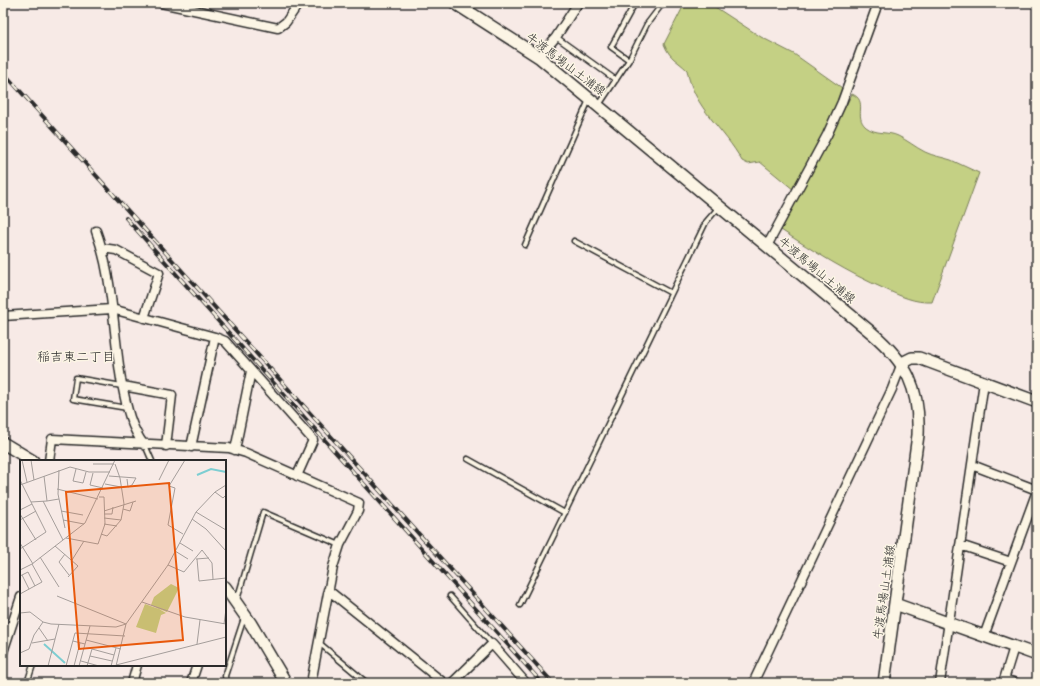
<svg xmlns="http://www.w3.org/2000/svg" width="1040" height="686" viewBox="0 0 1040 686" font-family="'Patrick Hand','Klee One',sans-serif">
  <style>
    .green { fill: #c4d084; stroke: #787e58 }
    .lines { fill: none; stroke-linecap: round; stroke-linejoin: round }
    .lane-casing { stroke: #2b2b2b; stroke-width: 7 }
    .street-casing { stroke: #2b2b2b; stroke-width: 11 }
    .secondary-casing { stroke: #2b2b2b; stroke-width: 14 }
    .lane { stroke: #fcf5e5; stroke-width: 4 }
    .street { stroke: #fcf5e5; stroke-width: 8 }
    .secondary { stroke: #fcf5e5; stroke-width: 11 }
    .rail-casing { stroke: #2b2b2b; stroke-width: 4 }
    .rail { stroke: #fcf5e5; stroke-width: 2.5; stroke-dasharray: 8; stroke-linecap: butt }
    .labels { text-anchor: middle; stroke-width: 3; stroke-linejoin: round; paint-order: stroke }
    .street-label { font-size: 12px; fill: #2b2b2b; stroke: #fcf5e5 }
    .neighbourhood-label { font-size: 13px; fill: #2b2b2b; stroke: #fcf5e5 }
    .inset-river { fill: none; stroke: #7dced2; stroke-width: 2 }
    .inset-road { fill: none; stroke: #a59e9b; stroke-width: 1 }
    .view { fill: #e8590c; fill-opacity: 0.15; stroke: #e8590c; stroke-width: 2 }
    .inset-edge { fill: none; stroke: #2b2b2b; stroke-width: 2 }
  </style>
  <rect width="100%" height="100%" fill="#f7eae6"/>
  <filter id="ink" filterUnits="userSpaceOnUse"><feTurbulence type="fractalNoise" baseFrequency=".025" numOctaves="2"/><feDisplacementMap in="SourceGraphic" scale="8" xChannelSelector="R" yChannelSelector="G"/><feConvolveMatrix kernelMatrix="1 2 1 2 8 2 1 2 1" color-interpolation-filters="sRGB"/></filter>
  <g filter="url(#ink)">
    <path class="green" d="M 685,3 L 709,3 L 761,37 L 794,54 L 845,90 L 825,137 L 794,190 L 760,162 L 748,164 L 742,161 C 724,128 694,109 687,70 C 677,60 670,59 664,44 Z
      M 852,94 C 869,101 853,116 866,127 C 876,135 888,131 898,136 C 907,140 915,147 925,152 C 933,156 942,157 951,160 C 960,164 970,169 979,173 L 932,302 C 915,303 900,296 885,289 C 848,273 815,252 781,230 Z"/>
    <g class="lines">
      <g class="lane-casing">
        <path id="lane" d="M 556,37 L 616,80
          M 629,60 L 611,47 L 635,3
          M 599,105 L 629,60 L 647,24 L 663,3
          M 574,241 L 671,293
          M 525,245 L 589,100
          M 122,386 L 76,378 L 73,399 L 127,408
          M 145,445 L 152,461
          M 468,459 L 565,513
          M 450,596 L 492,644
          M 237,600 L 263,512 L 340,545
          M 520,605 L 706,222 L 719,207
          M 318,642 L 367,683
          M 27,683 L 33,665
          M 226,683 L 225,676 L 244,618"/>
      </g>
      <g class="street-casing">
        <path id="street" d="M 161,3 L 278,28 L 286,22 L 299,3
          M 539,57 L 556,37 L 578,3
          M 96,231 C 113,277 113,330 121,379 C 126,403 129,425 144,445
          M 767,246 L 827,135 L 842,102 L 878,3
          M 102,248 L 116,250 L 159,273 L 144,318
          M 3,316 L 112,309 L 215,337 L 225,341 L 313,440 L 297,476
          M 123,386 L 172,395 L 166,446
          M 191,447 L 215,337
          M 235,450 L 251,371
          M 49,461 L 52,439 L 229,448 L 246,453 L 359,503 L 358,511 L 340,545 L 333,567 L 311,683
          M 972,465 L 1037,490
          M 960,545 L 1011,562
          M 328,590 L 444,683
          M 984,636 L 1037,491
          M 3,652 L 21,597
          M 1004,679 L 1016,683
          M 132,683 L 137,665
          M 191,683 L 197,665
          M 452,683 L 492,644 L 526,683
          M 753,683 L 892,389 L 902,363
          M 940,683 L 984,382
          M 1003,683 L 1014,647"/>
      </g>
      <g class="secondary-casing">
        <path id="secondary" d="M 455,3 L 539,57 L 872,333 C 907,363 920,388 918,435 L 884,683
          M 902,363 L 912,358 L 919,358 L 1037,402
          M 3,443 L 33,461
          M 225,587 L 251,624 L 286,683
          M 895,604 L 1037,655"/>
      </g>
      <use href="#lane" class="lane"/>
      <use href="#street" class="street"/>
      <use href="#secondary" class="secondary"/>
      <g class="rail-casing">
        <path id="rail" d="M 3,72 L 553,683
          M 126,218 L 542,683"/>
      </g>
      <use href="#rail" class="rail"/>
    </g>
  </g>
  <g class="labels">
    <g class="street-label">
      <text transform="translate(566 64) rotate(37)" y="4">牛渡馬場山土浦線</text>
      <text transform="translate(817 270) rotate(40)" y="4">牛渡馬場山土浦線</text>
      <text transform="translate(884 592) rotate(-82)" y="4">牛渡馬場山土浦線</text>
    </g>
    <g class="neighbourhood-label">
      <text x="76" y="361">稲吉東二丁目</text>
    </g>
  </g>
  <g transform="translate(20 460)">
    <rect width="206" height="206" fill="#f7eae6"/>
    <path d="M 151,124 L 159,128 L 147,152 L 139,149 L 146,153 L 141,155 L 136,173 L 116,167 L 125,144 L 139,149 L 131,145 L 134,137 Z" fill="#c4d084"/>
    <path class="inset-river" d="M 177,15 L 191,9 L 206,12M 24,184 L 45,203"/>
    <path class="inset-road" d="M 2,0 L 7,22M 11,0 L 14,20M 73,4 L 94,4M 56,9 L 53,21 L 63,23 L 66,12M 39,10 L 38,34 L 45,68M 73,13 L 70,25 L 83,28M 89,16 L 116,18M 107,19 L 108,27 L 112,25 L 116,18M 0,20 L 26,72 L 0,89M 139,20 L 149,0M 85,24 L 101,27M 0,25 L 50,7 L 69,12 L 90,12M 37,29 L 78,39M 195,32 L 203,38 L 206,35M 23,41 L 43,80M 27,41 L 39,39M 11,42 L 27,41 L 24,16M 103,49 L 110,51 L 113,42M 0,50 L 12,44M 41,51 L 63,55M 84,51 L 116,41M 176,52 L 206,70M 0,54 L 16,80M 84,54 L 92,54 L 93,47M 84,58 L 101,60M 172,59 L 186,69 L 206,91M 0,60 L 16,51M 43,60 L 64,64M 84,64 L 97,66M 81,74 L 87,76 L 101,60 L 104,44 L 100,18 L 95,4M 163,74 L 148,65 L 155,28 L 149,26 L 165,0M 46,78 L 78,84 L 85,64 L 84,37 L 79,37M 0,83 L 13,104M 160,83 L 173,91M 35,86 L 58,106 L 48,117M 155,91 L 168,99M 45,94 L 39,102 L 49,115M 20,97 L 39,127M 176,99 L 189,98M 177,99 L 179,121 L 206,118M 52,100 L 64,81M 148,105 L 164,112 L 182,90 L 192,103 L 193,119M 0,110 L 12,104 L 65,63 L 95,0M 2,115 L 9,129M 0,116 L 8,112 L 15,126M 0,134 L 22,122 L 12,104M 37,136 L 106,164 L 96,206M 122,142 L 165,157 L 206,164M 0,153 L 10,152 L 23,162 L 31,164 L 96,167 L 106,164 L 148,105 L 176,52 L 195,32 L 206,25M 204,164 L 206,149M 19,168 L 28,181M 66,180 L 101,189M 53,181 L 65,184M 12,183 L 35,179M 177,184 L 180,160M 0,193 L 9,189 L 14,175 L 23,162M 70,196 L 92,201M 61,201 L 79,206M 96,205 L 206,177M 28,206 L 39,164M 46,206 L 55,173 L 105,176M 54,206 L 60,183M 59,206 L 70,166M 67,206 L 72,189 L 94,195M 91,206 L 96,188"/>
    <path class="view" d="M 149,23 L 163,180 L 59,189 L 46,32 Z"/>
    <rect width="206" height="206" class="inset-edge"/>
  </g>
  <rect width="1040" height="686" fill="none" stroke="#fcf5e5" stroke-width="16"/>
  <rect x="8" y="8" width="1024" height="670" fill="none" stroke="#2b2b2b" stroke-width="1.5" filter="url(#ink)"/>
</svg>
